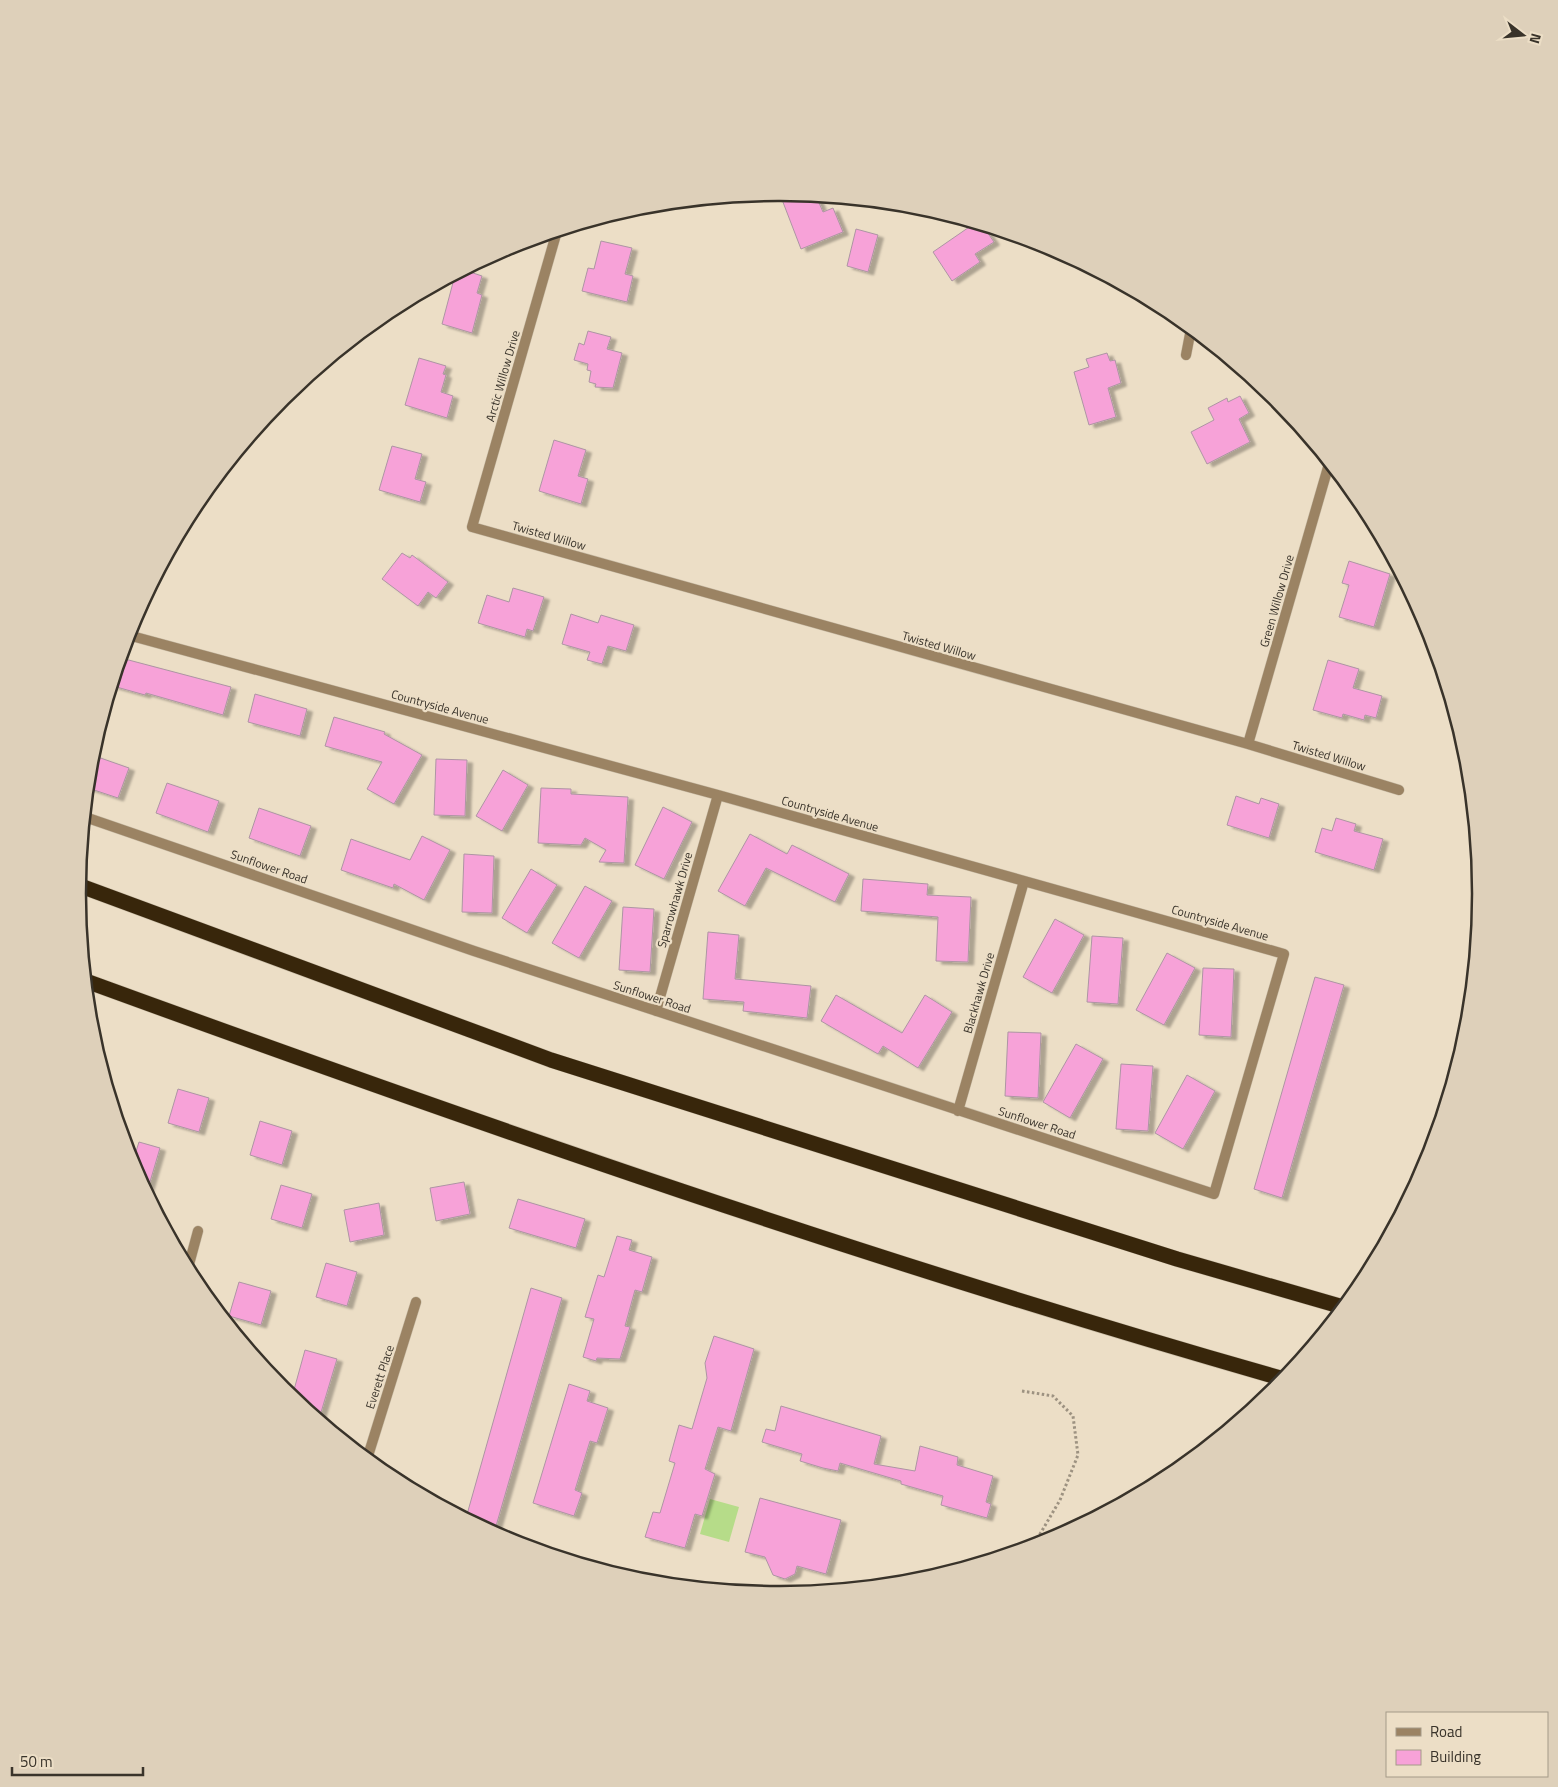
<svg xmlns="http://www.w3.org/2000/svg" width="1558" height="1787" viewBox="0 0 1558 1787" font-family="'Titillium Web',sans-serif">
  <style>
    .green { fill: #b6dc89 }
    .building { fill: #f7a2d8; stroke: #ad95a3; filter: url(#shadow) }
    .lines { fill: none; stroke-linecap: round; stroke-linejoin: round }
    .street-casing { stroke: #c8bca7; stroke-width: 11 }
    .highway-casing { stroke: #c8bca7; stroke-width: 16 }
    .path { stroke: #9d9281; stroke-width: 3; stroke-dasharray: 2.5 2.5; stroke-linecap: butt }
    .street { stroke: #9b8363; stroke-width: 10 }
    .highway { stroke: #38260b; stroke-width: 15 }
    .labels { text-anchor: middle; stroke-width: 4.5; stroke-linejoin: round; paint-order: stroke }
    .street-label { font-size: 12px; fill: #39332a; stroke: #ecdec6 }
    .rim { fill: none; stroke: #39332a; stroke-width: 2.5 }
  </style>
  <defs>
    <filter id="shadow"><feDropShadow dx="5.5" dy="3" stdDeviation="1" flood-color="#0004"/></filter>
  </defs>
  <rect width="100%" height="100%" fill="#ecdec6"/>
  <path class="green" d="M 710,1499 L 739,1507 L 729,1542 L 700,1534 Z"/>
  <path class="building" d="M 790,193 L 816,196 L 823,212 L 833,208 L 843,232 L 801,249 L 781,197 Z
    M 975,223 L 983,226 L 994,242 L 975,254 L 980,262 L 952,281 L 933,252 Z
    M 856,229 L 878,235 L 868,272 L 847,266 Z
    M 601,241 L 632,248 L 625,274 L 633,276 L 627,302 L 582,291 L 588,268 L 594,269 Z
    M 464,270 L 482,276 L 477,293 L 482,295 L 472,333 L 442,324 L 455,275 Z
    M 588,331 L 611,337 L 607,349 L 622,353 L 613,388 L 595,387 L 596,384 L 589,382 L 591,371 L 587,370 L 588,364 L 574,360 L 579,343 L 584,345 Z
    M 1107,353 L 1110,361 L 1115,360 L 1121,383 L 1108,388 L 1116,417 L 1089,425 L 1074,372 L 1089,367 L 1086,359 Z
    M 419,358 L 446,366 L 443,374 L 446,375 L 441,392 L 453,396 L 447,418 L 405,405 Z
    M 1240,396 L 1249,413 L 1239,419 L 1250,442 L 1207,464 L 1191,432 L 1214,420 L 1208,408 L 1227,398 L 1228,402 Z
    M 554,440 L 586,450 L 578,476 L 588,479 L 581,504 L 539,491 Z
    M 392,446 L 422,454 L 415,479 L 426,482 L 420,502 L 379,490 Z
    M 402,553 L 410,558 L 412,555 L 448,582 L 436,598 L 428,592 L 418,606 L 382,579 Z
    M 1349,561 L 1390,574 L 1374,627 L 1339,617 L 1349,585 L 1342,583 Z
    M 513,588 L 544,597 L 533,631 L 527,629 L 525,637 L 478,623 L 487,595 L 509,602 Z
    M 571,614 L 598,623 L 601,615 L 634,625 L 626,651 L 608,646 L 602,664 L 587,660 L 590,652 L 562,644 Z
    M 121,658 L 231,687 L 223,715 L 146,693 L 145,695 L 113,686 Z
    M 1328,660 L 1359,669 L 1353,688 L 1382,696 L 1376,718 L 1365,715 L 1364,720 L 1343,714 L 1342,718 L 1313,710 Z
    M 255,694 L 307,709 L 300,736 L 248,722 Z
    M 334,717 L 385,732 L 384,734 L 422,755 L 394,804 L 367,789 L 382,762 L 325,746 Z
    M 92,755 L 129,768 L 118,798 L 88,788 Z
    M 436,759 L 467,760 L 465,816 L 434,815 Z
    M 503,770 L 528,785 L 502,831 L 476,816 Z
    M 167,783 L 219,801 L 208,832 L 156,813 Z
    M 541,788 L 571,789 L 571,794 L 628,797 L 624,863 L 599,862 L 606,850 L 585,838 L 581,845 L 538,843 Z
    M 1236,796 L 1259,804 L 1261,798 L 1279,804 L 1269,838 L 1227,825 Z
    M 663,807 L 692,822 L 664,879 L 635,865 Z
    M 259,808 L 311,826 L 300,856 L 249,838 Z
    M 1336,818 L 1356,824 L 1354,831 L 1383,839 L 1374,870 L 1315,852 L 1322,828 L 1332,831 Z
    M 750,834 L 787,854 L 792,845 L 849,874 L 835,902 L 766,868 L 745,906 L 718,891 Z
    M 422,836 L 450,850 L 424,900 L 394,884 L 393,888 L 341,870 L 351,839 L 410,860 Z
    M 464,854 L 494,856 L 492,913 L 462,912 Z
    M 531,869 L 557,885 L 527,933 L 502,918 Z
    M 863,879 L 928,884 L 927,895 L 971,897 L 968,962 L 936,961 L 938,917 L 861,911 Z
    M 585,886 L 612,901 L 579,958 L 552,943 Z
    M 623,907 L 654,909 L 650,972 L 619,970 Z
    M 1055,919 L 1084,935 L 1052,993 L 1023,977 Z
    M 708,932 L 739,935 L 735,979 L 811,986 L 807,1018 L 743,1011 L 744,1002 L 703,999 Z
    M 1092,936 L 1123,938 L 1118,1004 L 1087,1002 Z
    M 1167,953 L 1195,968 L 1164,1025 L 1136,1010 Z
    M 1203,968 L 1234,969 L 1231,1037 L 1199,1035 Z
    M 1315,977 L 1344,985 L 1282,1198 L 1254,1189 Z
    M 836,995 L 902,1033 L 925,995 L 952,1012 L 918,1068 L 883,1046 L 878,1054 L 821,1021 Z
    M 1008,1032 L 1041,1033 L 1038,1098 L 1005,1096 Z
    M 1076,1044 L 1103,1059 L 1070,1118 L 1043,1102 Z
    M 1121,1064 L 1153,1066 L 1148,1131 L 1116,1129 Z
    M 1187,1075 L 1215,1091 L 1183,1149 L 1155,1133 Z
    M 178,1089 L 209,1098 L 199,1132 L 168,1123 Z
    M 260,1121 L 292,1131 L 282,1165 L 250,1155 Z
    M 139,1142 L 160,1148 L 147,1192 L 132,1164 Z
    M 464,1182 L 470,1214 L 436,1221 L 430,1188 Z
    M 281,1185 L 312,1194 L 302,1228 L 271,1219 Z
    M 518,1199 L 585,1219 L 576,1248 L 509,1228 Z
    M 379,1203 L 384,1235 L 350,1242 L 344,1210 Z
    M 617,1236 L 632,1240 L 629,1250 L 652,1257 L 642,1292 L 635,1290 L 625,1326 L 630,1327 L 620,1359 L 597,1358 L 596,1361 L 583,1357 L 594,1319 L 585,1317 L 598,1275 L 604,1277 Z
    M 326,1263 L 357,1272 L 347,1306 L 316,1297 Z
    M 239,1282 L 271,1291 L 261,1325 L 229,1316 Z
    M 531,1288 L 562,1298 L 494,1533 L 466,1518 Z
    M 714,1336 L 754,1349 L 731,1431 L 718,1427 L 705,1469 L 715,1474 L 702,1516 L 695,1514 L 685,1548 L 645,1537 L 653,1512 L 660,1513 L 675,1463 L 669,1461 L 679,1425 L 692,1429 L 707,1378 L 705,1363 Z
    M 305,1350 L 337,1359 L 319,1419 L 292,1397 Z
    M 569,1384 L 590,1391 L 587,1401 L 608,1408 L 597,1443 L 590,1441 L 575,1490 L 582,1493 L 574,1516 L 533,1503 Z
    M 781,1406 L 881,1436 L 874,1464 L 915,1471 L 920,1446 L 958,1457 L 957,1465 L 993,1476 L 986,1502 L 991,1504 L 987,1518 L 941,1505 L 943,1496 L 901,1484 L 901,1481 L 840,1463 L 838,1471 L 823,1468 L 800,1461 L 802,1454 L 762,1442 L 766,1429 L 775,1431 Z
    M 760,1498 L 841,1520 L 826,1574 L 797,1566 L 795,1574 L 785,1579 L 773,1575 L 765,1557 L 745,1552 Z"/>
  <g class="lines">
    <g class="street-casing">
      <path id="street" d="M 557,231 L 472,527 L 1248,744 L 1399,790
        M 1186,355 L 1191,329
        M 1248,744 L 1329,464
        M 85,817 L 474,951 L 1214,1194 L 1284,954 L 718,795 L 128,635
        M 656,1011 L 718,795
        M 958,1111 L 1024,881
        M 188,1268 L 198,1231
        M 367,1459 L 416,1302"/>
    </g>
    <g class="highway-casing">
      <path id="highway" d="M 78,885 L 551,1060 L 1177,1259 L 1343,1307
        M 86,981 C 481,1125 879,1264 1284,1379"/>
    </g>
    <path class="path" d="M 1022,1391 L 1053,1396 L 1073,1416 L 1078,1455 L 1060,1500 L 1033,1546"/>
    <use href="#street" class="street"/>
    <use href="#highway" class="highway"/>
  </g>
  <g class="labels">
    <g class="street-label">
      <text transform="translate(503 376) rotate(-74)" y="4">Arctic Willow Drive</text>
      <text transform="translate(549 536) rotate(16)" y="4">Twisted Willow</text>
      <text transform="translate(1277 601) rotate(-74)" y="4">Green Willow Drive</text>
      <text transform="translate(939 646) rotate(16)" y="4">Twisted Willow</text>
      <text transform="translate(440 707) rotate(15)" y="4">Countryside Avenue</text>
      <text transform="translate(1329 756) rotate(17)" y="4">Twisted Willow</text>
      <text transform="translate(830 814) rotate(16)" y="4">Countryside Avenue</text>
      <text transform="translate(269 867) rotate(19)" y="4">Sunflower Road</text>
      <text transform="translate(675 900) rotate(-74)" y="4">Sparrowhawk Drive</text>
      <text transform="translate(1220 923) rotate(16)" y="4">Countryside Avenue</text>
      <text transform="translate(979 993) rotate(-74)" y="4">Blackhawk Drive</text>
      <text transform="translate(652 997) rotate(18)" y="4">Sunflower Road</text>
      <text transform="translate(1037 1123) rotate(18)" y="4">Sunflower Road</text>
      <text transform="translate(380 1377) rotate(-72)" y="4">Everett Place</text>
    </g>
  </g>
  <path d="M0 0H1558V1787H0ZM778 201H780A692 692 0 0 1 1472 893V894A692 692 0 0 1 780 1586H778A692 692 0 0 1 86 894V893A692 692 0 0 1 778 201Z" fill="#ded0ba" fill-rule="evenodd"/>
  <path class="rim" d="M778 201H780A692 692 0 0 1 1472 893V894A692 692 0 0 1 780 1586H778A692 692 0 0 1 86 894V893A692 692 0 0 1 778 201Z"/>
  <rect x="1386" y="1712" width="162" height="65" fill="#ecdec6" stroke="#a49a88"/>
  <rect x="1396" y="1728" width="25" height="8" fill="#9b8363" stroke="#a49a88"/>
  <text x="1430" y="1737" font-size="15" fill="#39332a">Road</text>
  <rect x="1396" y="1750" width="25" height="15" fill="#f7a2d8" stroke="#a49a88"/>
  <text x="1430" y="1762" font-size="15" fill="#39332a">Building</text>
  <g transform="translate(1523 35) rotate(106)" stroke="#ecdec6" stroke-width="4" paint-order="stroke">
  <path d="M0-4L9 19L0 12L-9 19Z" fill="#39332a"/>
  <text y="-8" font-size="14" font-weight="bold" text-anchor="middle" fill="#39332a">N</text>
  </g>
  <path d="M12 1767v8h131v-8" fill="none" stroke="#39332a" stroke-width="2.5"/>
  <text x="20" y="1767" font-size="15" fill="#39332a" stroke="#ecdec6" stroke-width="4" paint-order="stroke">50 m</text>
</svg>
